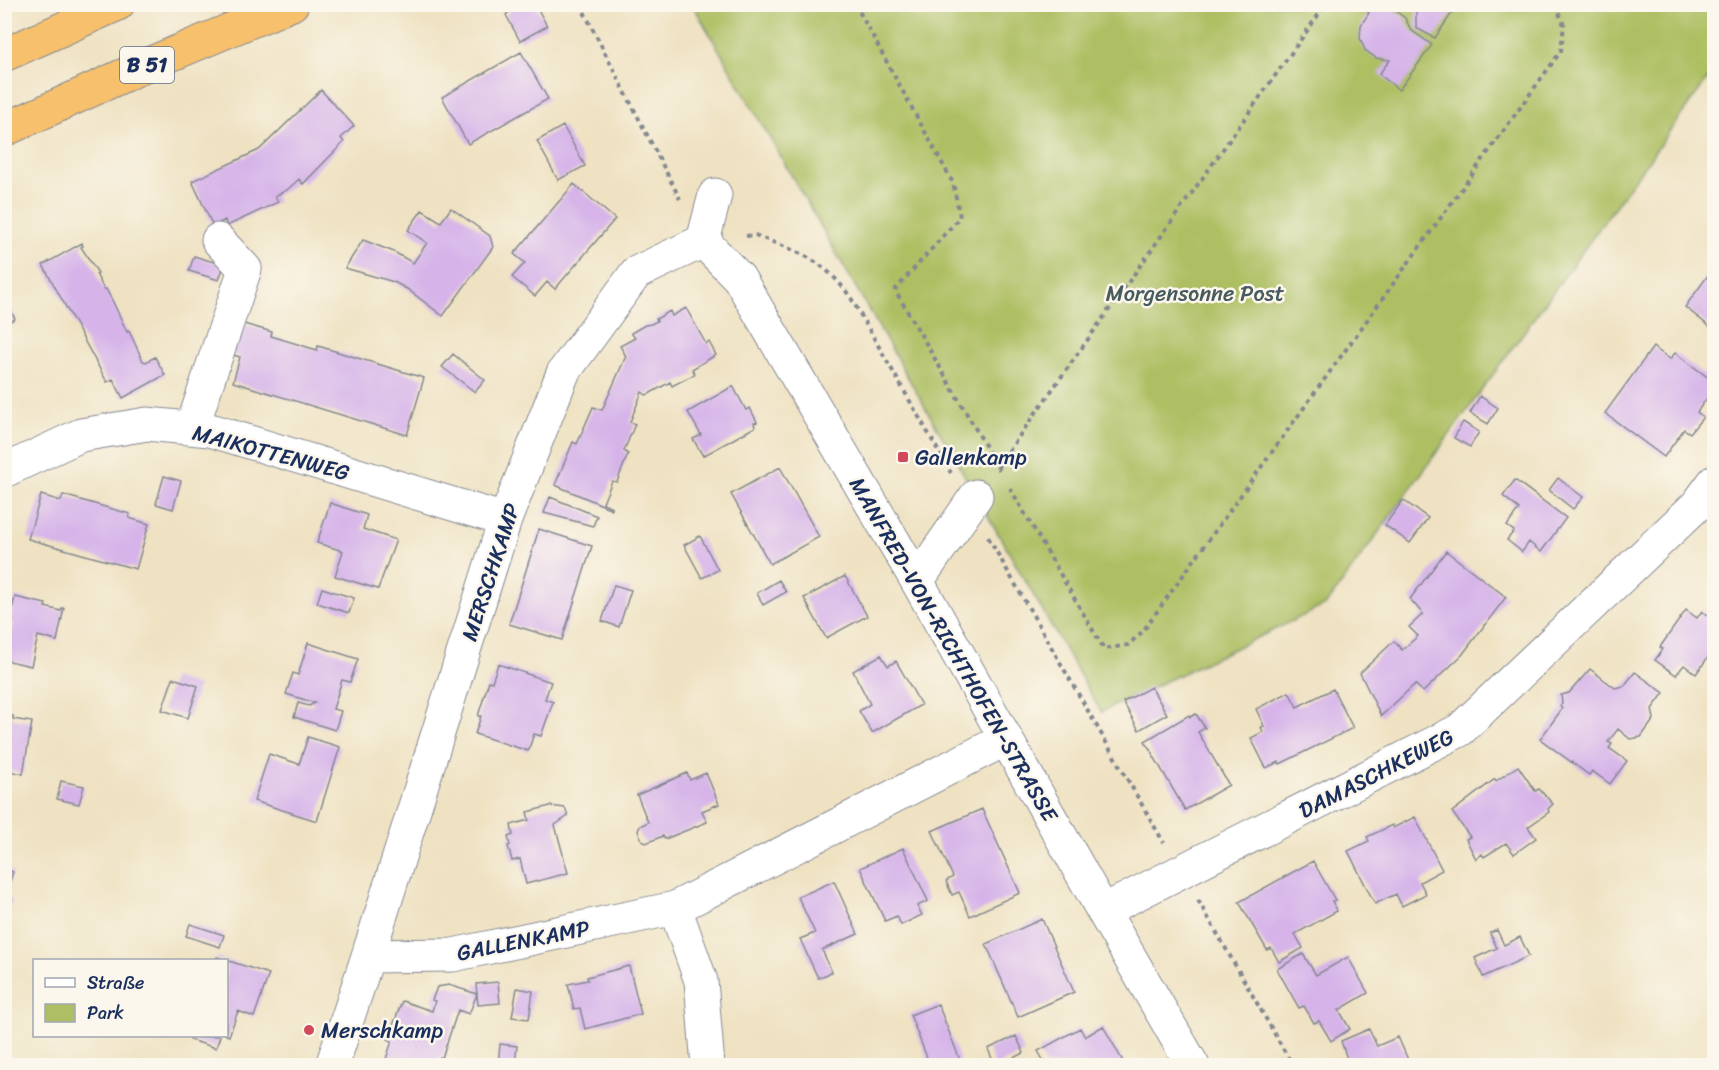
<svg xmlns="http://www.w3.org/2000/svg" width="1719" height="1070" viewBox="0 0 1719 1070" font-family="Sriracha,sans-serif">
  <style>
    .green { fill: #aebf63; stroke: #647760; stroke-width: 1.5 }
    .building { fill: #d6b4e9 }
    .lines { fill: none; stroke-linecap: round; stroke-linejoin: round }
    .minor-casing { stroke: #858890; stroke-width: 35 }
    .highway-casing { stroke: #858890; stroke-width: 35 }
    .path { stroke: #858890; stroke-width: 4; stroke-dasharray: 4.5 4.5; stroke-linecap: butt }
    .minor { stroke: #fff; stroke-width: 33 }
    .highway { stroke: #f7c06c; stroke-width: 33 }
    .poi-dot { fill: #d1495b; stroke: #fbf7ec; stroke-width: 2 }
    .labels { text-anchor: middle; stroke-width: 5; stroke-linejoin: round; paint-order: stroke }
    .shield { fill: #fbf7ec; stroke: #5e6b89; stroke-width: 1.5 }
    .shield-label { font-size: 21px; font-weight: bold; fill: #1b2f5e }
    .park-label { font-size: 22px; fill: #475a60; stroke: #fbf7ec }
    .street-label { font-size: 22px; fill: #1b2f5e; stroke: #fbf7ec }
    .poi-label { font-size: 22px; fill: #1b2f5e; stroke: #fbf7ec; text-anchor: start }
  </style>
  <rect width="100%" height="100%" fill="#fbf7ec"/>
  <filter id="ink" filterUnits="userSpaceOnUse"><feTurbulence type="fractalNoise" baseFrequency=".0167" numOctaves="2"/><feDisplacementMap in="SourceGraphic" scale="12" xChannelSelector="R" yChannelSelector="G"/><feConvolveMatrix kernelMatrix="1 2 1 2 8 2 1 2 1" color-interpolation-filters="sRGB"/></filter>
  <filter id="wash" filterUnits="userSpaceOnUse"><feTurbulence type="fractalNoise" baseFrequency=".008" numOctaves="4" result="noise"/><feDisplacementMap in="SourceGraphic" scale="24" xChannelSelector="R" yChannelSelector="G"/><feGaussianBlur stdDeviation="1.35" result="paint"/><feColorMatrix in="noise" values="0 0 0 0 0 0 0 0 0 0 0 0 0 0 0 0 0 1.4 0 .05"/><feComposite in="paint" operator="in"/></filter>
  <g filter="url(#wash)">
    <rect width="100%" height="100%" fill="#efe2c2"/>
    <path class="green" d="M 693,5 L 1714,5 L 1714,70 L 1326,605 L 1101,712 Z"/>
    <g id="blocks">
      <path class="building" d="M 517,4 L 535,4 L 547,26 L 520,41 L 506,15 Z
        M 1375,4 L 1381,4 L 1381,9 L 1394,10 L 1405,18 L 1411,30 L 1432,45 L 1399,90 L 1379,74 L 1390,60 L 1376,58 L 1365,50 L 1360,38 L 1361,25 L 1369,13 L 1364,9 Z
        M 1420,4 L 1449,4 L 1454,10 L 1435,38 L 1416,28 L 1416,11 Z
        M 521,52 L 548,99 L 468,144 L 442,97 Z
        M 321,90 L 354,126 L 341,138 L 344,142 L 303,184 L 299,179 L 287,190 L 275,196 L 278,202 L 227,226 L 225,220 L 213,226 L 192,181 L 259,150 Z
        M 563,126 L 585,166 L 558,180 L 537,141 Z
        M 574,184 L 615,219 L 555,289 L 547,282 L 535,296 L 512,277 L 525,263 L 514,254 Z
        M 451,208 L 490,236 L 493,247 L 443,316 L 407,289 L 394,282 L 345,268 L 363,240 L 394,252 L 413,263 L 427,243 L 408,230 L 422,210 L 441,222 Z
        M 82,243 L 83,246 L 81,247 L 98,273 L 96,274 L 104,289 L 106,289 L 113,302 L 127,332 L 129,331 L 143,361 L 146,362 L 155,357 L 165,375 L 123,398 L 113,379 L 107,382 L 43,265 Z
        M 194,256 L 224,265 L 219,280 L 189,271 Z
        M 1714,267 L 1714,330 L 1685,307 Z
        M 9,306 L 15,319 L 4,324 L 4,308 Z
        M 686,308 L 706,344 L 709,342 L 716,355 L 692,369 L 695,374 L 672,386 L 670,382 L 649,394 L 646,395 L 642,392 L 630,422 L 635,424 L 624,451 L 628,454 L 617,482 L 612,481 L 603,503 L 612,507 L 612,509 L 555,485 L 573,442 L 577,444 L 593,407 L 602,410 L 626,356 L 620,346 L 635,338 L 631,333 L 645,325 L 651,324 L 657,321 L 656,319 L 670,311 L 672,316 Z
        M 237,322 L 272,332 L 271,336 L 317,350 L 318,346 L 424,378 L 407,435 L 233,382 L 240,357 L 227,353 Z
        M 1653,347 L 1670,359 L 1675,353 L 1714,382 L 1714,388 L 1697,412 L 1703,417 L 1690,433 L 1684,429 L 1664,457 L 1605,413 Z
        M 453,354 L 485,380 L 475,392 L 442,367 Z
        M 733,386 L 746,410 L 750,408 L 757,422 L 754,423 L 755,427 L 703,456 L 693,439 L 701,435 L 688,412 Z
        M 1480,396 L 1498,408 L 1488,424 L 1470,413 Z
        M 1463,422 L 1479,432 L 1470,447 L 1454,438 Z
        M 780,467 L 819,537 L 770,564 L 731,494 Z
        M 164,476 L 181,481 L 173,509 L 156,504 Z
        M 1558,478 L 1583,497 L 1573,509 L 1549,490 Z
        M 1515,480 L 1566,518 L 1541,552 L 1529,542 L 1522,552 L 1507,540 L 1514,531 L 1507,526 L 1519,509 L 1503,496 Z
        M 41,495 L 61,501 L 63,495 L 130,514 L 129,518 L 149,524 L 136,569 L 28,539 Z
        M 550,497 L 597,516 L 593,526 L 544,513 Z
        M 1403,500 L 1428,518 L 1410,543 L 1385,525 Z
        M 330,503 L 367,515 L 363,529 L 396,540 L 378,589 L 335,576 L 343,551 L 317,543 Z
        M 539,529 L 592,546 L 562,640 L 509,624 Z
        M 700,536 L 718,570 L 702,578 L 684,545 Z
        M 1446,551 L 1506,597 L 1462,655 L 1423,692 L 1415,684 L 1381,716 L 1360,673 L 1394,641 L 1402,650 L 1418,636 L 1409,627 L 1423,614 L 1410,599 Z
        M 845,576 L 867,616 L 826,638 L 804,598 Z
        M 779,580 L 786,592 L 763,605 L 757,593 Z
        M 614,585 L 631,590 L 619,627 L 602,621 Z
        M 322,588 L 354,598 L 349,613 L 317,603 Z
        M 15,597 L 46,604 L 45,607 L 61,611 L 62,608 L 64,608 L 57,641 L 38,636 L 31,666 L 5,660 L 13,622 L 9,622 Z
        M 1686,610 L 1697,618 L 1702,611 L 1708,616 L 1714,615 L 1713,630 L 1714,649 L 1696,674 L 1684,665 L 1676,675 L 1655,660 L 1663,649 L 1660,647 Z
        M 308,643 L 358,659 L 350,682 L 342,680 L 333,709 L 341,711 L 335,730 L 294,717 L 298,703 L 309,706 L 315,703 L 286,694 L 293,673 L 298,675 Z
        M 881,655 L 888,666 L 896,661 L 921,705 L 872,733 L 859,711 L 870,704 L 853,671 Z
        M 498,664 L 551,682 L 545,699 L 553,702 L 541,736 L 534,734 L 528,751 L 475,734 L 481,716 L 478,716 L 489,681 L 492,682 Z
        M 1590,669 L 1615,688 L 1624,686 L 1635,672 L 1664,693 L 1652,709 L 1654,719 L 1641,737 L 1630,739 L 1618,729 L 1608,742 L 1612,744 L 1609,748 L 1627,761 L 1610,784 L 1592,771 L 1589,775 L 1540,739 L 1562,709 L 1560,706 L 1562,703 L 1561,695 L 1569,693 Z
        M 173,678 L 198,686 L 188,718 L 162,710 Z
        M 1151,687 L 1167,714 L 1139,730 L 1123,702 Z
        M 1333,689 L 1353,728 L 1280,764 L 1279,762 L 1266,768 L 1251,738 L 1263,732 L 1261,727 L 1264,726 L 1256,709 L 1289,692 L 1297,707 Z
        M 1196,714 L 1205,728 L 1198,732 L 1229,785 L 1185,810 L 1145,741 L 1189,715 L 1190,717 Z
        M 4,715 L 13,716 L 13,719 L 32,722 L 23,774 L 4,770 Z
        M 308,737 L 340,747 L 317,821 L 254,801 L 269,754 L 299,764 Z
        M 1518,766 L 1535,791 L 1539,789 L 1553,804 L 1548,809 L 1549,812 L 1528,827 L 1536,838 L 1514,854 L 1506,843 L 1484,857 L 1482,854 L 1476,859 L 1466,839 L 1470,837 L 1452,812 L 1495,779 L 1496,781 Z
        M 687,773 L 690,780 L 706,773 L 719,804 L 702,811 L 707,822 L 665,839 L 663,836 L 646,843 L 642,840 L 638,831 L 640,826 L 648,822 L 637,795 Z
        M 61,781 L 84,786 L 79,804 L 57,799 Z
        M 550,806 L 565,808 L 568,816 L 555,825 L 568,873 L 526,884 L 520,859 L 512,861 L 508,846 L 510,845 L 508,837 L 513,835 L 511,825 L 529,820 L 527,812 Z
        M 982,809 L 1020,893 L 970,916 L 959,892 L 952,895 L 946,881 L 953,877 L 932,831 Z
        M 1415,817 L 1442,870 L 1420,882 L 1426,894 L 1402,906 L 1396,894 L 1375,904 L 1348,851 L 1369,841 L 1367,837 L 1392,825 L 1393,828 Z
        M 903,848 L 928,901 L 917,906 L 922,915 L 901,925 L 897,916 L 885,921 L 860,868 Z
        M 1313,861 L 1335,900 L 1332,901 L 1337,911 L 1295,934 L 1303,948 L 1279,962 L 1271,948 L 1267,950 L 1239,902 Z
        M 4,869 L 13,872 L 7,890 L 4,889 Z
        M 834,881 L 858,934 L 822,950 L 832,972 L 818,978 L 800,939 L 815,933 L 798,897 Z
        M 4,897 L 12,900 L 6,916 L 4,916 Z
        M 1042,919 L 1074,992 L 1018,1017 L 986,944 Z
        M 190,924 L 224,935 L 220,947 L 186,936 Z
        M 1497,930 L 1504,945 L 1520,937 L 1529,956 L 1483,977 L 1475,958 L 1497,948 L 1490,933 Z
        M 1303,954 L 1316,975 L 1348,957 L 1368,993 L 1339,1010 L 1350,1029 L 1331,1041 L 1319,1021 L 1314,1023 L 1304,1006 L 1299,1008 L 1277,969 Z
        M 217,957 L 269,974 L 254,1017 L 238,1011 L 229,1036 L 226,1035 L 226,960 L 216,960 Z
        M 629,966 L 641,1014 L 585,1029 L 580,1008 L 574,1009 L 568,984 L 588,980 L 587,977 Z
        M 498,982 L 500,1003 L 478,1005 L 476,984 Z
        M 449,985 L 477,994 L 469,1014 L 458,1010 L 442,1058 L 440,1057 L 437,1065 L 384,1065 L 392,1041 L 388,1039 L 402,1001 L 432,1011 L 435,1001 L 432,1000 L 437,987 Z
        M 517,988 L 533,991 L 529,1019 L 512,1017 Z
        M 938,1004 L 960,1060 L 948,1065 L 930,1065 L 910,1015 Z
        M 1103,1026 L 1125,1065 L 1046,1065 L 1038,1051 L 1080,1028 L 1085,1037 Z
        M 1369,1029 L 1377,1046 L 1398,1037 L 1409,1062 L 1413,1060 L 1416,1065 L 1349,1065 L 1341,1041 Z
        M 191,1036 L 220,1036 L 216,1048 L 190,1040 Z
        M 1016,1036 L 1024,1053 L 995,1066 L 988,1049 Z
        M 500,1044 L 517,1046 L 515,1065 L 498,1065 Z"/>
    </g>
  </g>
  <g filter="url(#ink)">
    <use href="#blocks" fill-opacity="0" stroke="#858890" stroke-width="1.5"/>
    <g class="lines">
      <g class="minor-casing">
        <path id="minor" d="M 703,241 L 739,278 L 917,581 L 1103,911 L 1193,1066
          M 703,241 L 715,195
          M 192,428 L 245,269 L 218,240
          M 4,471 L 81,435 L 147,424 L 210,430 L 505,520
          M 917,581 L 976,496
          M 675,908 L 701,981 L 708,1066
          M 1103,911 L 1460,730 L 1697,505 L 1714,482
          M 368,956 L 453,955 L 675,908 L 1006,739
          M 332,1066 L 368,956 L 505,520 L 563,373 L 636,273 L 703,241"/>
      </g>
      <g class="highway-casing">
        <path id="highway" d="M 4,55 L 118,4
          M 4,130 L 144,66 L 292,4"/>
      </g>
      <path class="path" d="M 580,4 L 680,199
        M 855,4 L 953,183 L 960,217 L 895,290 L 1000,471
        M 746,236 L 755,235 C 799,253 822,257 851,298 L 951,473
        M 998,466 L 1326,4
        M 1010,488 L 1104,649 L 1128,645 L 1143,631 L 1561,51 L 1564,25 L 1555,4
        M 988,537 L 1164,843
        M 1198,900 L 1293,1066"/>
      <use href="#minor" class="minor"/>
      <use href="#highway" class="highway"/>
    </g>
  </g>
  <g class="poi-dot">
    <rect x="897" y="451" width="12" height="12" rx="3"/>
    <circle cx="309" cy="1030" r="6"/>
  </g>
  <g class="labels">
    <rect class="shield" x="120" y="47" width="54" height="36" rx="4.5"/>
    <g class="shield-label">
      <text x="147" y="72">B 51</text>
    </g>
    <g class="park-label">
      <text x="1195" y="301">Morgensonne Post</text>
    </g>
    <g class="street-label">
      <text transform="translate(271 452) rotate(15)" y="8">MAIKOTTENWEG</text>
      <text transform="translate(490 572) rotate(-72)" y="8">MERSCHKAMP</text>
      <text transform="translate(954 649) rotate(60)" y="8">MANFRED-VON-RICHTHOFEN-STRASSE</text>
      <text transform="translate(1376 773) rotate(-27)" y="8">DAMASCHKEWEG</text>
      <text transform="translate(523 940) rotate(-11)" y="8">GALLENKAMP</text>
    </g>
    <g class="poi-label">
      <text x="915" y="465">Gallenkamp</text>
      <text x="321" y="1038">Merschkamp</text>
    </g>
  </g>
  <rect width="1719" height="1070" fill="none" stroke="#fbf7ec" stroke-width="24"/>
  <rect x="33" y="959" width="195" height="78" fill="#fbf7ec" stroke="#a1a7b3" stroke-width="1.5"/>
  <rect x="45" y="978" width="30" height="9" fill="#ffffff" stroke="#a1a7b3" stroke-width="1.5"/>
  <text x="87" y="989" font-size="18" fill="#1b2f5e">Straße</text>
  <rect x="45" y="1004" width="30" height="18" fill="#aebf63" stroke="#a1a7b3" stroke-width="1.5"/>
  <text x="87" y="1019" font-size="18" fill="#1b2f5e">Park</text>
</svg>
